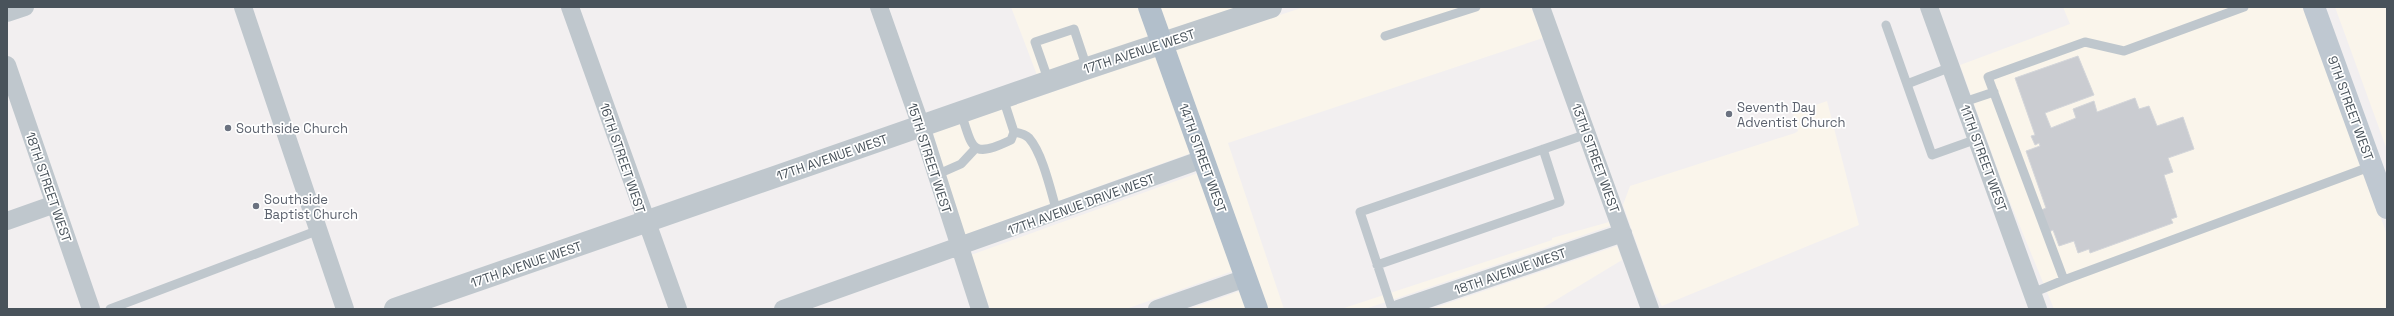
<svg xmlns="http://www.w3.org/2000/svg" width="2394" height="316" viewBox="0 0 2394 316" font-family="'Space Grotesk',sans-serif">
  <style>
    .commercial { fill: #faf5eb }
    .building { fill: #caccd1; stroke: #d4d6da }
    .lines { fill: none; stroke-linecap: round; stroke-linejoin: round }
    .service { stroke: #bfc7cd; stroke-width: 9 }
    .minor { stroke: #bfc7cd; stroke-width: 18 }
    .tertiary { stroke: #bfc7cd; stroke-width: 22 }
    .secondary { stroke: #bfc8d1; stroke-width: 22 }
    .primary { stroke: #b2bfcb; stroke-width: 22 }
    .worship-dot { fill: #6b7280; stroke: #fff; stroke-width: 1.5 }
    .labels { text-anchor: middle; stroke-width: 3.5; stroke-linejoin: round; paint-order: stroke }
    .street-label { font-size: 13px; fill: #49535b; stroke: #fff }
    .worship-label { font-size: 13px; fill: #5b616d; stroke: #fff; text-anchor: start }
  </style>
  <rect width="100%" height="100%" fill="#f2eff0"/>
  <path class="commercial" d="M 1011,7 L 1139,7 L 1150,37 L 1037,75 Z
    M 1159,7 L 1238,7 L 1167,31 Z
    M 1304,7 L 1531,7 L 1543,38 L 1228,143 L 1284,309 L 1267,309 L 1175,50 Z
    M 2063,7 L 2305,7 L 2387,235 L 2387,309 L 2054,309 L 2005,190 L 1960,65 L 2070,24 Z
    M 2335,7 L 2387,7 L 2387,150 Z
    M 1157,56 L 1191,153 L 964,235 L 933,133 Z
    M 1827,101 L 1859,225 L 1662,306 L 1653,289 L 1623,205 L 1630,186 L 1795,133 L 1798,131 L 1793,113 Z
    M 1198,173 L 1233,271 L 1126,309 L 990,309 L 971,255 Z
    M 1609,222 L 1610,226 L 1365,309 L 1341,309 L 1552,240 L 1552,238 Z
    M 1617,246 L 1622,260 L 1541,309 L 1431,309 Z
    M 1240,291 L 1247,309 L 1189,309 Z"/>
  <path class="building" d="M 2078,56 L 2094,95 L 2045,113 L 2051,128 L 2076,118 L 2073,109 L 2094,101 L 2097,112 L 2135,98 L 2139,109 L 2149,106 L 2157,126 L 2183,117 L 2194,149 L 2168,158 L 2173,172 L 2164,175 L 2177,217 L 2171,219 L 2173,223 L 2090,253 L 2089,249 L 2078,253 L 2074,241 L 2059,246 L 2053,230 L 2047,233 L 2039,211 L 2046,208 L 2026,151 L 2040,146 L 2039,143 L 2035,145 L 2031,136 L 2035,135 L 2015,78 Z"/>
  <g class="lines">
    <path class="service" d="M 2244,7 L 2124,51 L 2085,42 L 1988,77 L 2064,280 L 2372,166
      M 1886,25 L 1932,155 L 1977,139
      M 1385,36 L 1476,7
      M 1049,82 L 1035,42 L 1074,29 L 1087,68
      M 1907,84 L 1951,67
      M 1964,102 L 1994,92
      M 961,113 C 973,149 971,159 1011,140 L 1014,132 L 1003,98
      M 1014,132 C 1020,133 1025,134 1029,138 C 1043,154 1051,192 1057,212
      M 936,175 L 961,164 L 975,149
      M 1377,265 L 1560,202 L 1543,149
      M 2032,293 L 2064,280
      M 110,309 L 319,230
      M 1392,309 L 1360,212 L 1587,134"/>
    <path class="minor" d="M 243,7 L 345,309
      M 570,7 L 678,309
      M 879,7 L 921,126 L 980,309
      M 1541,7 L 1650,309
      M 1929,7 L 2038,309
      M 7,13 L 25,7
      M 7,65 L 91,309
      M 7,221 L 55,204
      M 783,309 L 1203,159
      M 1157,309 L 1246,278
      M 1398,309 L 1623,233"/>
    <path class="tertiary" d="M 395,309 L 1082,70 L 1271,7"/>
    <path class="secondary" d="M 2314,7 L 2387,208"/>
    <path class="primary" d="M 1149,7 L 1257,309"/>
  </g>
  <g class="worship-dot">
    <circle cx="1729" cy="114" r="4"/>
    <circle cx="228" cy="128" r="4"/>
    <circle cx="256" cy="206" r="4"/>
  </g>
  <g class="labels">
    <g class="street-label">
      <text transform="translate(1139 51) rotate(-18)" y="5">17TH AVENUE WEST</text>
      <text transform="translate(2351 108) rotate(70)" y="5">9TH STREET WEST</text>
      <text transform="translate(832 157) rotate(-19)" y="5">17TH AVENUE WEST</text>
      <text transform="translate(623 158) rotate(71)" y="5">16TH STREET WEST</text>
      <text transform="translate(930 158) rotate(72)" y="5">15TH STREET WEST</text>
      <text transform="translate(1203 158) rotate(70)" y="5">14TH STREET WEST</text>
      <text transform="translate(1596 158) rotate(70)" y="5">13TH STREET WEST</text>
      <text transform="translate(1984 158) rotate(70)" y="5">11TH STREET WEST</text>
      <text transform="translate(49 187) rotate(71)" y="5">18TH STREET WEST</text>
      <text transform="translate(1081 204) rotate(-20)" y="5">17TH AVENUE DRIVE WEST</text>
      <text transform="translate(526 264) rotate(-19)" y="5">17TH AVENUE WEST</text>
      <text transform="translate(1510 271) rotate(-19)" y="5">18TH AVENUE WEST</text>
    </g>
    <g class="worship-label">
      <text x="1737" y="112">Seventh Day<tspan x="1737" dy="15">Adventist Church</tspan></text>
      <text x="236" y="133">Southside Church</text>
      <text x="264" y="204">Southside<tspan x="264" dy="15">Baptist Church</tspan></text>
    </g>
  </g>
  <rect width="2394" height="316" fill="none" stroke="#49535b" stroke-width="16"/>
</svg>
